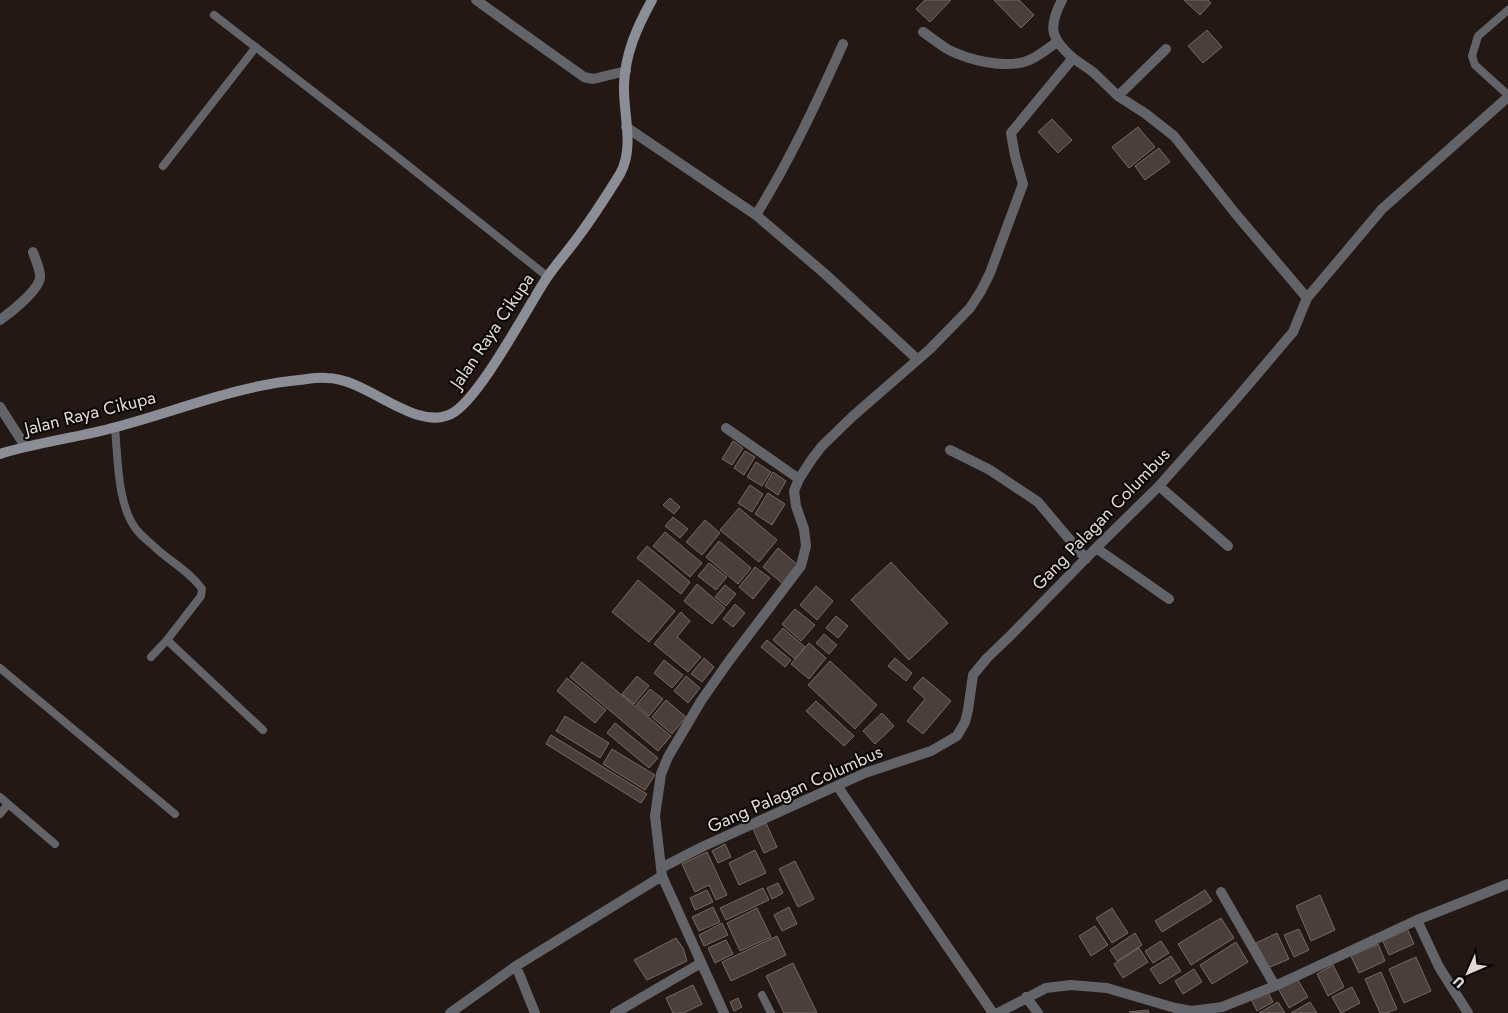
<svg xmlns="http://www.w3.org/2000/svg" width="1508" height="1013" viewBox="0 0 1508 1013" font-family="Jost,sans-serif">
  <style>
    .building { fill: #4b3f3b; stroke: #766964 }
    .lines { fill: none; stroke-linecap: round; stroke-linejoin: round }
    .lane { stroke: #626469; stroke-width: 8 }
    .street { stroke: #626469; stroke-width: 10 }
    .secondary { stroke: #8b8e96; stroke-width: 10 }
    .labels { text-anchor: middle; stroke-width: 4; stroke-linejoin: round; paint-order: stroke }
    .street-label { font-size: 18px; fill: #e1d9d6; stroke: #090504 }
  </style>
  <rect width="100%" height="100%" fill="#231814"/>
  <path class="building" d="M 925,0 L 951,0 L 930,22 L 916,9 Z
    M 994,0 L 1019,0 L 1034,15 L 1021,28 Z
    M 1184,0 L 1208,0 L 1211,3 L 1200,15 Z
    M 1207,30 L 1222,47 L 1203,63 L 1188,46 Z
    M 1052,119 L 1072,140 L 1058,153 L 1038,132 Z
    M 1138,127 L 1155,147 L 1129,168 L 1112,147 Z
    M 1159,148 L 1170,162 L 1145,180 L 1135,166 Z
    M 733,441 L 743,448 L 732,465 L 722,459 Z
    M 745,451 L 755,457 L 744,475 L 734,468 Z
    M 756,462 L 771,472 L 762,486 L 747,477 Z
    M 773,472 L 786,481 L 778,495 L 765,486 Z
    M 750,485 L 763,494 L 752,512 L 738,503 Z
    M 768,493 L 785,504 L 772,525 L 755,514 Z
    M 670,498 L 680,507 L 674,514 L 663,505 Z
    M 739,508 L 777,540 L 759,562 L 720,530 Z
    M 673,517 L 688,529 L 680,538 L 665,526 Z
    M 705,520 L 720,533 L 702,555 L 686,542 Z
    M 665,532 L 702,563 L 690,577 L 653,546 Z
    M 719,541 L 751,568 L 738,584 L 706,557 Z
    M 647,546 L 690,582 L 681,594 L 637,558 Z
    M 778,548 L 798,565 L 783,584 L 763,567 Z
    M 891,562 L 948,623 L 909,660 L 851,600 Z
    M 709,563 L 727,577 L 716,590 L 698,576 Z
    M 755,567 L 770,578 L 753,599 L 739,587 Z
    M 638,580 L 675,611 L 649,642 L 612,612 Z
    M 697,584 L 725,608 L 712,624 L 684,601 Z
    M 725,585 L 736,594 L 726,606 L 715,597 Z
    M 816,586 L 833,601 L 817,620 L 800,605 Z
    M 735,604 L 745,613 L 733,627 L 723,619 Z
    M 795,609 L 815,625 L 801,641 L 782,624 Z
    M 681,612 L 690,621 L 677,637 L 701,657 L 688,672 L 654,644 Z
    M 836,616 L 848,626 L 838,638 L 826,628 Z
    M 783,628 L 805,647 L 795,659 L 773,640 Z
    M 824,634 L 837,645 L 829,654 L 816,643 Z
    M 767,640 L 791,660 L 785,667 L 761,647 Z
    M 809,643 L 826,658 L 809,679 L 791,664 Z
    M 704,658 L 714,667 L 702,682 L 691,674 Z
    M 895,658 L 912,673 L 906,681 L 888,666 Z
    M 664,660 L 683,675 L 672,688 L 654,673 Z
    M 830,661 L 877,705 L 855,729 L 808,685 Z
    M 582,662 L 671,736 L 658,751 L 570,677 Z
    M 637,676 L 649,686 L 634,704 L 622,694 Z
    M 686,676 L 700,688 L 688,703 L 674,691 Z
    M 923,677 L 951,701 L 923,734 L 907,721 L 925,699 L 913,688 Z
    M 567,678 L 606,710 L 595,723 L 557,691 Z
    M 650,689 L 663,699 L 649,716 L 636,705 Z
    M 666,700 L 686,717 L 672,734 L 652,717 Z
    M 816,701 L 854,736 L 844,746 L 806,711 Z
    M 882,713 L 894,726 L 875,744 L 863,731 Z
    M 565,716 L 609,743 L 600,758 L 556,731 Z
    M 615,723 L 658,758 L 649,768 L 607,733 Z
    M 551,735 L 647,794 L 641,803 L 546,744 Z
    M 612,749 L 655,775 L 645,790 L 603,764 Z
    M 766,823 L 777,847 L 764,853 L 753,829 Z
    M 725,844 L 731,857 L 718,863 L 712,851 Z
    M 755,850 L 766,873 L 739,885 L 729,863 Z
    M 707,852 L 727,895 L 716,900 L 709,885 L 695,892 L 682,864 Z
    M 795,861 L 814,899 L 798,907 L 779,869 Z
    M 778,883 L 783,893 L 772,899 L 767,888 Z
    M 763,888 L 769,900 L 726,920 L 720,908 Z
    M 707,890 L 713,902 L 695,910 L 690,898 Z
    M 1205,890 L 1212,901 L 1162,932 L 1155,921 Z
    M 1320,895 L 1335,930 L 1311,941 L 1296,906 Z
    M 713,907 L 720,922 L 699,931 L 692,917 Z
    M 789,907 L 797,924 L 782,931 L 774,915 Z
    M 757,908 L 771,937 L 740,951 L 727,923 Z
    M 1112,908 L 1128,933 L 1112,943 L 1096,918 Z
    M 1221,918 L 1234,938 L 1191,965 L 1178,944 Z
    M 722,923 L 728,935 L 704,946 L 699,935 Z
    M 1095,926 L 1108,945 L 1091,956 L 1079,936 Z
    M 1407,928 L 1414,944 L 1389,955 L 1382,939 Z
    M 1299,929 L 1309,950 L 1294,957 L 1284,935 Z
    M 1135,933 L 1142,945 L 1117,961 L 1110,950 Z
    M 1277,933 L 1289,959 L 1268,968 L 1256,943 Z
    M 777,936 L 786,955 L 731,981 L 722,962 Z
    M 676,938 L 683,948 L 687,961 L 647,980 L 634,960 Z
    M 726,940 L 733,954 L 715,963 L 708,948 Z
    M 1161,941 L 1169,953 L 1153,963 L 1145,951 Z
    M 1236,942 L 1248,962 L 1212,984 L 1200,965 Z
    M 1378,944 L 1385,961 L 1359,973 L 1351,956 Z
    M 1139,948 L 1148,962 L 1123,978 L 1114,964 Z
    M 1171,956 L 1181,971 L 1160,984 L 1150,969 Z
    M 1416,957 L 1431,991 L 1404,1003 L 1389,969 Z
    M 793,963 L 817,1013 L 784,1013 L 766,976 Z
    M 1333,965 L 1344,987 L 1328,996 L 1317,974 Z
    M 1194,969 L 1202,982 L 1183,994 L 1175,981 Z
    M 1381,972 L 1397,1009 L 1387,1013 L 1380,1013 L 1365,979 Z
    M 1296,977 L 1308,997 L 1289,1008 L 1278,988 Z
    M 693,985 L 702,1004 L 684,1013 L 673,1013 L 666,998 Z
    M 1352,987 L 1360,1003 L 1341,1013 L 1332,997 Z
    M 1267,990 L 1273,1002 L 1257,1011 L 1251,999 Z
    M 738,998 L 742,1007 L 734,1011 L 730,1002 Z
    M 1278,1002 L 1285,1013 L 1259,1013 Z
    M 1310,1002 L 1317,1013 L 1291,1013 Z
    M 1148,1010 L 1149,1013 L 1129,1012 Z"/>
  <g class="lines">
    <path class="lane" d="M 1508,10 L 1478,36 L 1472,56 L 1475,65 L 1508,95
      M 214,15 L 381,144 L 548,277
      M 163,166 L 256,47
      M 115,428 C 118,458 117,504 136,529 C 142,537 152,544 159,551 C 173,563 191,573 202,589 L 201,596 L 167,640 L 151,657
      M 167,640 L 263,730
      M 0,668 L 175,814
      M 0,797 L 55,844
      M 0,814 L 8,804
      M 762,995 L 771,1013"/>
    <path class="street" d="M 476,0 L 584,77 L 593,79 L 626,71
      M 1062,0 C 1048,27 1050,38 1073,58
      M 923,32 C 932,38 940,45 949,50 C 969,60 1002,68 1024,62 C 1036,59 1047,49 1057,42
      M 1118,96 L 1166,49
      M 626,127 L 756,215 L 824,273 L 917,359
      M 756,215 C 790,160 817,102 843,44
      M 0,320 C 10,313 38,291 40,278 C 41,270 35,259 33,252
      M 0,407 L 25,446
      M 726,428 L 799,479
      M 950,450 L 990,470 L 1038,502 L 1086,559
      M 1159,486 L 1228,546
      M 1096,548 L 1169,599
      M 838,787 L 993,1013
      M 661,868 L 702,847 L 865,773 L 931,751 L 957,736 L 965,722 L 968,710 L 973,675 L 987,658 L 1011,635 L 1096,548 L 1159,486 L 1237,398 L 1293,332 L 1307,298 L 1382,209 L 1508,97
      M 1221,892 L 1275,986
      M 1417,920 L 1439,967 L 1468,1013
      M 516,966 L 535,1013
      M 1026,997 L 1038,1013
      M 450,1013 L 516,966 L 662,876
      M 615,1013 L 701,963
      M 724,1013 L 662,876 L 655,816 L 661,774 L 668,757 L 701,701 L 729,661 L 801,566 L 806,546 L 804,529 L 796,506 L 794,491 L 799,479 L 812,459 L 822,446 L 853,416 L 930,349 L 970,308 L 981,291 L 990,273 L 1023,184 L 1015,156 L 1011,133 L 1073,58 L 1093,72 L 1118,96 L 1146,114 L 1174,136 L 1235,213 L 1307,298
      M 998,1013 L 1046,988 L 1071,985 L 1107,988 L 1175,1008 L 1192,1011 L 1222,1007 L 1275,986 L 1417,920 L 1508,884"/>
    <path class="secondary" d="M 0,454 C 38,442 77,438 116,427 C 177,411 235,386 299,380 C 308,379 318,377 327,378 C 366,378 415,432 451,414 C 479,400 527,308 546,279 C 556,264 568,251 578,237 C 593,217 607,195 620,174 C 635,147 623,114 624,85 C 625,54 637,27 652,0"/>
  </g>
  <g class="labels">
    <g class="street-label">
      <text transform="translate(492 331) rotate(-56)" y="6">Jalan Raya Cikupa</text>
      <text transform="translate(90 413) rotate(-14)" y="6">Jalan Raya Cikupa</text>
      <text transform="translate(1101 519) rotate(-46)" y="6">Gang Palagan Columbus</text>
      <text transform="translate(795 789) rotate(-24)" y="6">Gang Palagan Columbus</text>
    </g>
  </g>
  <g transform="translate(1468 973) rotate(225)" stroke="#090504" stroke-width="4" paint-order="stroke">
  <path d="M0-4L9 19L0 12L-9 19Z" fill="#e1d9d6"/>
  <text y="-8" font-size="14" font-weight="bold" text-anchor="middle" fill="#e1d9d6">U</text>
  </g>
</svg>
